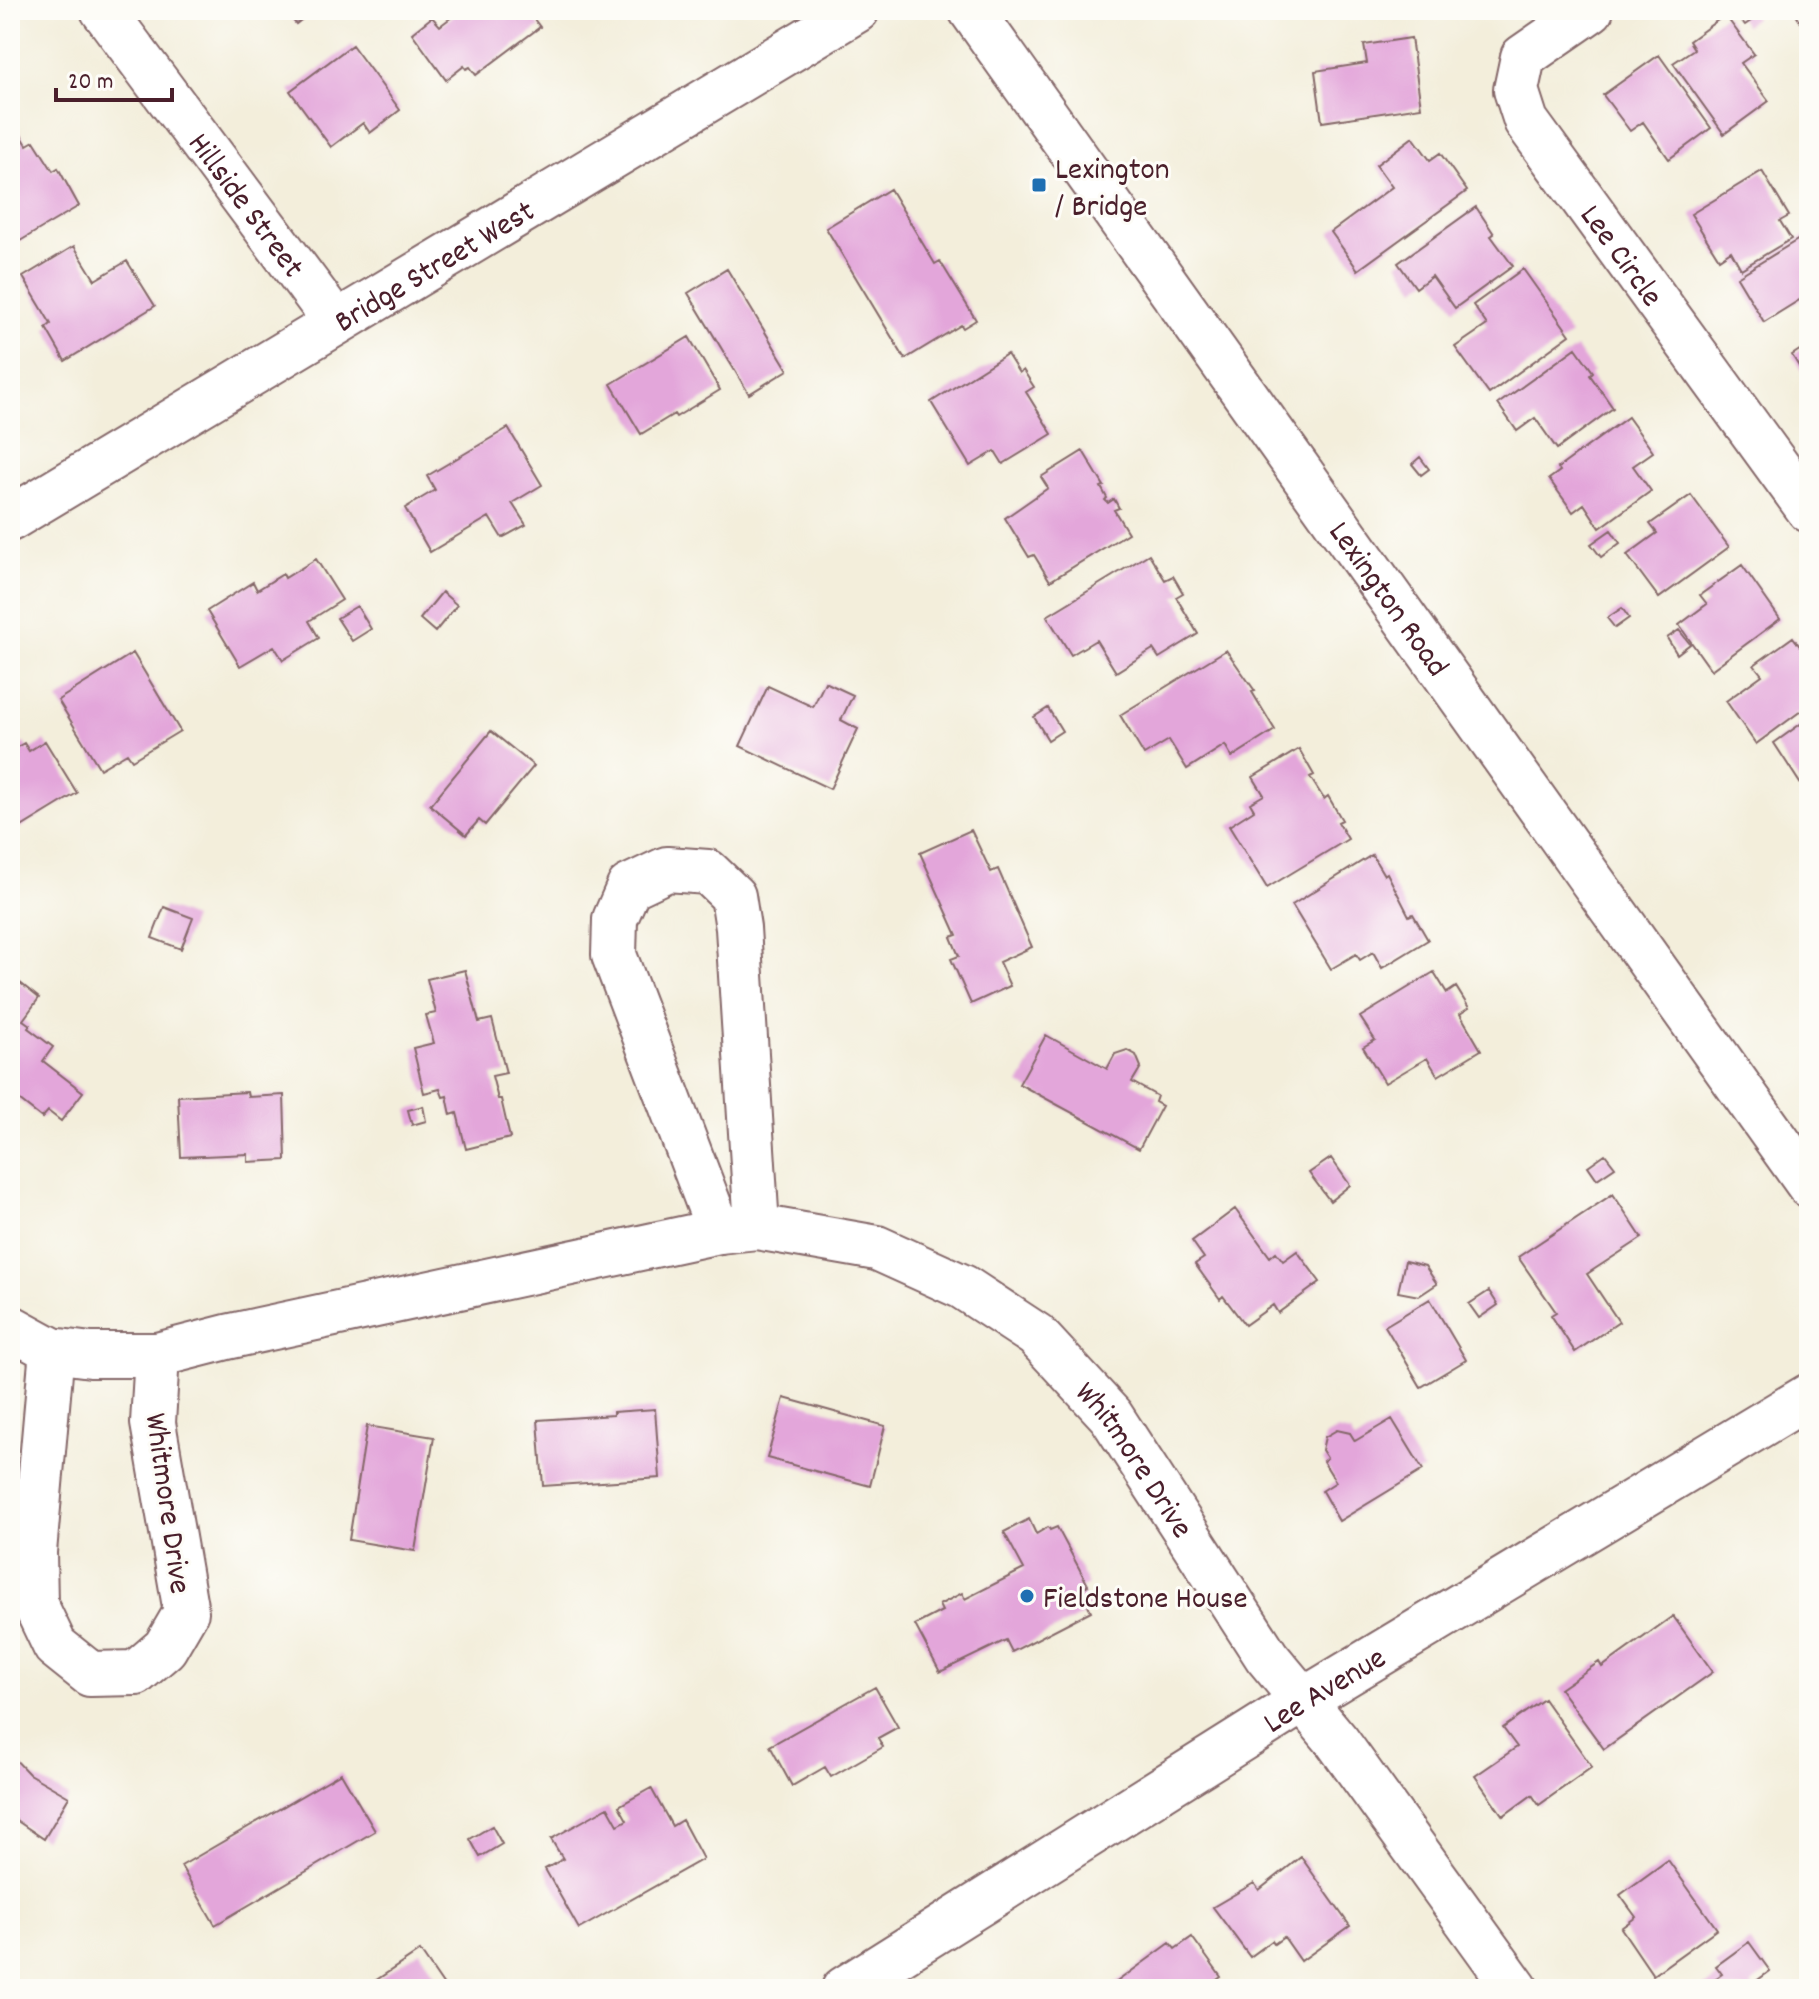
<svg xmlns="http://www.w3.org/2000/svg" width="1819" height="1999" viewBox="0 0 1819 1999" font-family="Dekko,sans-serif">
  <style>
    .building { fill: #e3a6da }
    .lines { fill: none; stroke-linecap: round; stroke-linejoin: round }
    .minor-casing { stroke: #856769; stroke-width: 48 }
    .secondary-casing { stroke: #856769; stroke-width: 48 }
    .minor { stroke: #fff; stroke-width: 44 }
    .secondary { stroke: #fff; stroke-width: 44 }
    .poi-dot { fill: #1f6fb2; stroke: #fdfcf7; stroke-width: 3 }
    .labels { text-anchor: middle; stroke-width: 6; stroke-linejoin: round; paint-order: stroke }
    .poi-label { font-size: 32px; fill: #4a1f2b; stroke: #fdfcf7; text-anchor: start }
    .street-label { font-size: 32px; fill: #4a1f2b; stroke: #fdfcf7 }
  </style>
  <rect width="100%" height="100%" fill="#fdfcf7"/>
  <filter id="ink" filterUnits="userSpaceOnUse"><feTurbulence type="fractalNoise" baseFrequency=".0125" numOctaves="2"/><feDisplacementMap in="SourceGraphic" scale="16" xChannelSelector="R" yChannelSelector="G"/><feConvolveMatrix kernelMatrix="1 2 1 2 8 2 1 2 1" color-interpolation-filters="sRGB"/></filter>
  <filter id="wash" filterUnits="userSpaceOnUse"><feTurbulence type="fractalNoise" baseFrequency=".006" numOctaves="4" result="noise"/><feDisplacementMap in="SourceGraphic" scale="32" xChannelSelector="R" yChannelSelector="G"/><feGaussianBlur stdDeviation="1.8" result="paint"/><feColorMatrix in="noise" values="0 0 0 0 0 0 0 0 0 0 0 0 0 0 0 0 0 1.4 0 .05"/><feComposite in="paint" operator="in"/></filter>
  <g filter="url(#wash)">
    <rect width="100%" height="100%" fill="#f3eedb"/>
    <g id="blocks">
      <path class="building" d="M 285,10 L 314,10 L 296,24 Z
        M 461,10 L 527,10 L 540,27 L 476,75 L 470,67 L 466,69 L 464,66 L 446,80 L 412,33 L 432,17 L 440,26 Z
        M 1736,10 L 1749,10 L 1755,18 L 1745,25 L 1734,11 Z
        M 1793,10 L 1809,10 L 1809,36 Z
        M 1725,15 L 1754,54 L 1741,63 L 1769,101 L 1724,134 L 1673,63 L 1694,49 L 1689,41 Z
        M 1411,38 L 1421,107 L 1322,122 L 1315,71 L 1367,63 L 1364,45 Z
        M 352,45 L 400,110 L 370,133 L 363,123 L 331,147 L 290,91 Z
        M 1659,55 L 1711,128 L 1669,159 L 1643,122 L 1630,131 L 1603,95 Z
        M 10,116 L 27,145 L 34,141 L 53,171 L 58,168 L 79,206 L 20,241 L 10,224 Z
        M 1413,137 L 1430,160 L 1440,153 L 1467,191 L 1358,270 L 1331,232 L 1392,187 L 1376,165 Z
        M 1762,171 L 1789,216 L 1780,221 L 1791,239 L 1741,269 L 1731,251 L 1719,259 L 1691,214 Z
        M 890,189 L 935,264 L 940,261 L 976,320 L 963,328 L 961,325 L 905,359 L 826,228 Z
        M 1476,207 L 1494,234 L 1491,236 L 1513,266 L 1455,308 L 1432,276 L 1416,288 L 1398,263 Z
        M 1809,233 L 1809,294 L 1764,322 L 1737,277 Z
        M 74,246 L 95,280 L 127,261 L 155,306 L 65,361 L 46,328 L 51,324 L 23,277 Z
        M 727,269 L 788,370 L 749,394 L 688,293 Z
        M 1523,269 L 1570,335 L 1489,394 L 1455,347 L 1487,325 L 1473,305 Z
        M 689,337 L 720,390 L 676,417 L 674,414 L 641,434 L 611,384 Z
        M 1809,344 L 1809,383 L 1792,355 Z
        M 1576,348 L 1593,372 L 1590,375 L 1613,408 L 1557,449 L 1535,418 L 1517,431 L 1498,404 Z
        M 1007,354 L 1019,373 L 1023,370 L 1034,387 L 1026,392 L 1052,434 L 1003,464 L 995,451 L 970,466 L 931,402 Z
        M 1628,417 L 1653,452 L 1633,466 L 1651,491 L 1600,528 L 1584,504 L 1573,512 L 1549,479 L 1560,471 L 1558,468 Z
        M 508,428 L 542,485 L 512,503 L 526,525 L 502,538 L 489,517 L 430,552 L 405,508 L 435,490 L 427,476 Z
        M 1083,451 L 1104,486 L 1101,487 L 1107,498 L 1105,500 L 1108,503 L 1114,499 L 1119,508 L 1114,510 L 1128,533 L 1050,581 L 1034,555 L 1029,557 L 1005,518 L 1048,488 L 1041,477 Z
        M 1420,457 L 1429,469 L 1421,475 L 1412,464 Z
        M 1691,495 L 1729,547 L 1659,598 L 1627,555 L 1657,533 L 1650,524 Z
        M 1611,530 L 1620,543 L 1601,557 L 1591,544 Z
        M 1149,554 L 1165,580 L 1173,576 L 1183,593 L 1176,597 L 1198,634 L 1159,658 L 1153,649 L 1116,672 L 1096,640 L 1071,655 L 1047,616 Z
        M 316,559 L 342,600 L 309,621 L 319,638 L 283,660 L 274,646 L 240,666 L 207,611 L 253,582 L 257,590 L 283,574 L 285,578 Z
        M 1742,565 L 1780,619 L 1711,670 L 1679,625 L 1707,604 L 1700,595 Z
        M 442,592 L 457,605 L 435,632 L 420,619 Z
        M 357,606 L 371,629 L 352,641 L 337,618 Z
        M 1622,608 L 1629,618 L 1615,628 L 1607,618 Z
        M 1679,630 L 1690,644 L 1677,654 L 1667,638 Z
        M 1793,637 L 1804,652 L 1806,650 L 1809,654 L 1809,705 L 1756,744 L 1726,701 L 1762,675 L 1754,665 Z
        M 1226,650 L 1255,691 L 1252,692 L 1275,730 L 1232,757 L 1225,745 L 1187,769 L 1169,740 L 1144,755 L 1120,715 Z
        M 133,653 L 180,731 L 132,760 L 127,753 L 100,769 L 58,700 Z
        M 825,682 L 853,695 L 841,720 L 858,729 L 830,789 L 740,746 L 768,686 L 813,707 Z
        M 1048,708 L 1062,731 L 1048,740 L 1034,717 Z
        M 1809,718 L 1809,797 L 1774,743 Z
        M 491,731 L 534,766 L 485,825 L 479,820 L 466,835 L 430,805 Z
        M 45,741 L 77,793 L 13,832 L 10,826 L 10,751 L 24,743 L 29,751 Z
        M 1299,749 L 1314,775 L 1310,777 L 1324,799 L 1328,796 L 1342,820 L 1338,822 L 1348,839 L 1267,888 L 1229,826 L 1254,810 L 1250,803 L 1264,795 L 1253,777 Z
        M 971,830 L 991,872 L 998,869 L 1032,947 L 999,962 L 1010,986 L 971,1004 L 951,959 L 959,956 L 951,937 L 957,935 L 920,853 Z
        M 1372,855 L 1384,875 L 1387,873 L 1409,916 L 1413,914 L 1428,940 L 1382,968 L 1373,952 L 1360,960 L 1356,954 L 1331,969 L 1292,905 Z
        M 164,907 L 193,918 L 181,949 L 152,938 Z
        M 465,970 L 479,1022 L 492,1019 L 506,1073 L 492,1076 L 498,1099 L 501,1099 L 510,1138 L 466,1149 L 457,1113 L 451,1115 L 447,1096 L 443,1097 L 440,1089 L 424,1093 L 413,1048 L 434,1043 L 426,1015 L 436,1013 L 427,979 Z
        M 1434,972 L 1447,993 L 1456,987 L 1469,1008 L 1460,1014 L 1481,1050 L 1438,1076 L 1427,1058 L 1385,1083 L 1363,1047 L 1375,1040 L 1360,1017 Z
        M 14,978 L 39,998 L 23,1020 L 30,1025 L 28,1028 L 53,1047 L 43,1061 L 83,1092 L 61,1121 L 48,1111 L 42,1118 L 10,1093 L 10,982 Z
        M 1046,1035 L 1107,1069 L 1115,1054 L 1127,1050 L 1136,1055 L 1141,1067 L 1132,1082 L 1157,1096 L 1155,1102 L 1162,1106 L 1139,1149 L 1019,1084 Z
        M 247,1092 L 248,1097 L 284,1095 L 286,1160 L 248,1162 L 248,1154 L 181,1157 L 178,1096 Z
        M 423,1106 L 426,1121 L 412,1125 L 408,1110 Z
        M 1605,1154 L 1615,1167 L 1597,1179 L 1588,1166 Z
        M 1331,1158 L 1350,1185 L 1330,1201 L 1309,1173 Z
        M 1613,1194 L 1642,1238 L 1587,1274 L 1619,1322 L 1575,1352 L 1551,1315 L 1556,1312 L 1518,1257 Z
        M 1235,1209 L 1270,1257 L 1276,1252 L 1283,1261 L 1297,1251 L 1320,1282 L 1278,1313 L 1273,1305 L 1245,1325 L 1223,1296 L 1220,1299 L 1195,1264 L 1204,1258 L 1192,1241 Z
        M 1405,1261 L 1425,1266 L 1437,1284 L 1419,1296 L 1398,1292 Z
        M 1489,1291 L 1498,1305 L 1479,1318 L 1469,1304 Z
        M 1430,1299 L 1466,1360 L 1421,1387 L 1385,1326 Z
        M 784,1398 L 885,1426 L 870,1486 L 767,1458 Z
        M 655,1409 L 660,1478 L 543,1486 L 538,1420 L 613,1415 L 613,1412 Z
        M 1392,1419 L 1423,1470 L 1339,1521 L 1322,1491 L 1336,1482 L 1323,1461 L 1327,1458 L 1322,1450 L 1325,1437 L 1337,1430 L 1350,1433 L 1355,1441 Z
        M 367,1426 L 434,1437 L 415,1551 L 349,1540 Z
        M 1029,1519 L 1036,1534 L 1048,1527 L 1050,1530 L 1057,1527 L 1088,1585 L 1080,1589 L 1091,1611 L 1012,1652 L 1006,1640 L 940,1672 L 915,1625 L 942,1611 L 939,1605 L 962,1593 L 965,1599 L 1024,1569 L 1004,1532 Z
        M 1673,1616 L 1713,1672 L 1604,1749 L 1560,1689 L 1599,1662 L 1602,1667 Z
        M 875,1687 L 898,1727 L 878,1738 L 883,1747 L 831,1777 L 825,1767 L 792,1786 L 770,1746 Z
        M 1544,1699 L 1592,1767 L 1539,1805 L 1532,1795 L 1503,1816 L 1475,1776 L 1517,1747 L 1503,1728 Z
        M 10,1754 L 29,1774 L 69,1797 L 44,1839 L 10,1816 Z
        M 341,1773 L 375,1831 L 215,1925 L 181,1866 Z
        M 651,1788 L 672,1826 L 682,1820 L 703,1859 L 579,1929 L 545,1869 L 563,1859 L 551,1839 L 608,1807 L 618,1825 L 627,1820 L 619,1806 Z
        M 492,1826 L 502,1844 L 480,1857 L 470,1839 Z
        M 1301,1857 L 1350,1926 L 1301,1961 L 1284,1937 L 1274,1944 L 1272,1941 L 1250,1957 L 1213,1907 L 1254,1883 L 1259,1890 Z
        M 1668,1860 L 1717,1929 L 1653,1975 L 1621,1928 L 1636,1917 L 1620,1895 Z
        M 1192,1937 L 1221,1977 L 1207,1987 L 1209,1989 L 1107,1989 L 1170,1943 L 1175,1949 Z
        M 1749,1942 L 1770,1971 L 1751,1985 L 1754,1989 L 1701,1989 L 1722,1974 L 1716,1966 Z
        M 420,1951 L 446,1989 L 363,1989 Z"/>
    </g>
  </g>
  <g filter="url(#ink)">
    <use href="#blocks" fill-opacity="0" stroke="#856769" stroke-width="2"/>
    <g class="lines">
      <g class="minor-casing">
        <g id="minor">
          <path id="s1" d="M 103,10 L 335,321"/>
          <path id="s2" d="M 1591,10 L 1523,57 L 1516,90 L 1526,121 L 1809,510"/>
          <path d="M 719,1231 L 614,955 L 615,919 L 629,887 L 667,869 L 708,872 L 733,896 L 738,928 L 757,1227"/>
          <path id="s3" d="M 10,1327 L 52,1350 L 91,1355 L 157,1355 L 227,1337 L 719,1231 L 757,1227 L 877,1248 L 963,1287 L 1036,1335 L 1111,1416 L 1267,1657 L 1337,1741 L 1516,1989"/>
          <path d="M 52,1350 L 34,1552 L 35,1604 L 55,1646 L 90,1674 L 136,1673 L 165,1648 L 186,1612 L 153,1423 L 157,1355"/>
          <path id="s4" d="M 844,1989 L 1302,1701 L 1809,1396"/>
        </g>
      </g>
      <g class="secondary-casing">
        <g id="secondary">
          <path id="s5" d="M 971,10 L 1809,1185"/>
          <path id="s6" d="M 10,519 L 857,10"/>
        </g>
      </g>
      <use href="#minor" class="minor"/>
      <use href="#secondary" class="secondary"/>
    </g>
  </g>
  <g class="poi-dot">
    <rect x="1031" y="177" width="16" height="16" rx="4"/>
    <circle cx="1027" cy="1596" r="8"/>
  </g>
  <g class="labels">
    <g class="poi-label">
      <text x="1055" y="178">Lexington<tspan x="1055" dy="37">/ Bridge</tspan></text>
      <text x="1043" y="1607">Fieldstone House</text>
    </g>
    <g class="street-label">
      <text dy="11" stroke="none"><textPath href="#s1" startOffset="242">Hillside Street</textPath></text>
      <text dy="11" stroke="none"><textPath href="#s2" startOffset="314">Lee Circle</textPath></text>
      <text dy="11" stroke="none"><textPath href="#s6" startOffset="494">Bridge Street West</textPath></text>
      <text dy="11" stroke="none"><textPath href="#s5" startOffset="722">Lexington Road</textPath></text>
      <text dy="11" stroke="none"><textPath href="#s3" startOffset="1230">Whitmore Drive</textPath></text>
      <text transform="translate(170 1503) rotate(82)" y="11">Whitmore Drive</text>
      <text dy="11" stroke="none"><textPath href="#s4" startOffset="566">Lee Avenue</textPath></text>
    </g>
  </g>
  <rect width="1819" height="1999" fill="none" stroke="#fdfcf7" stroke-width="40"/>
  <path d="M56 88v12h116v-12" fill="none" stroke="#4a1f2b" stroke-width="4"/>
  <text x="68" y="88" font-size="24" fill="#4a1f2b" stroke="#fdfcf7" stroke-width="6" paint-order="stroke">20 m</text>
</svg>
